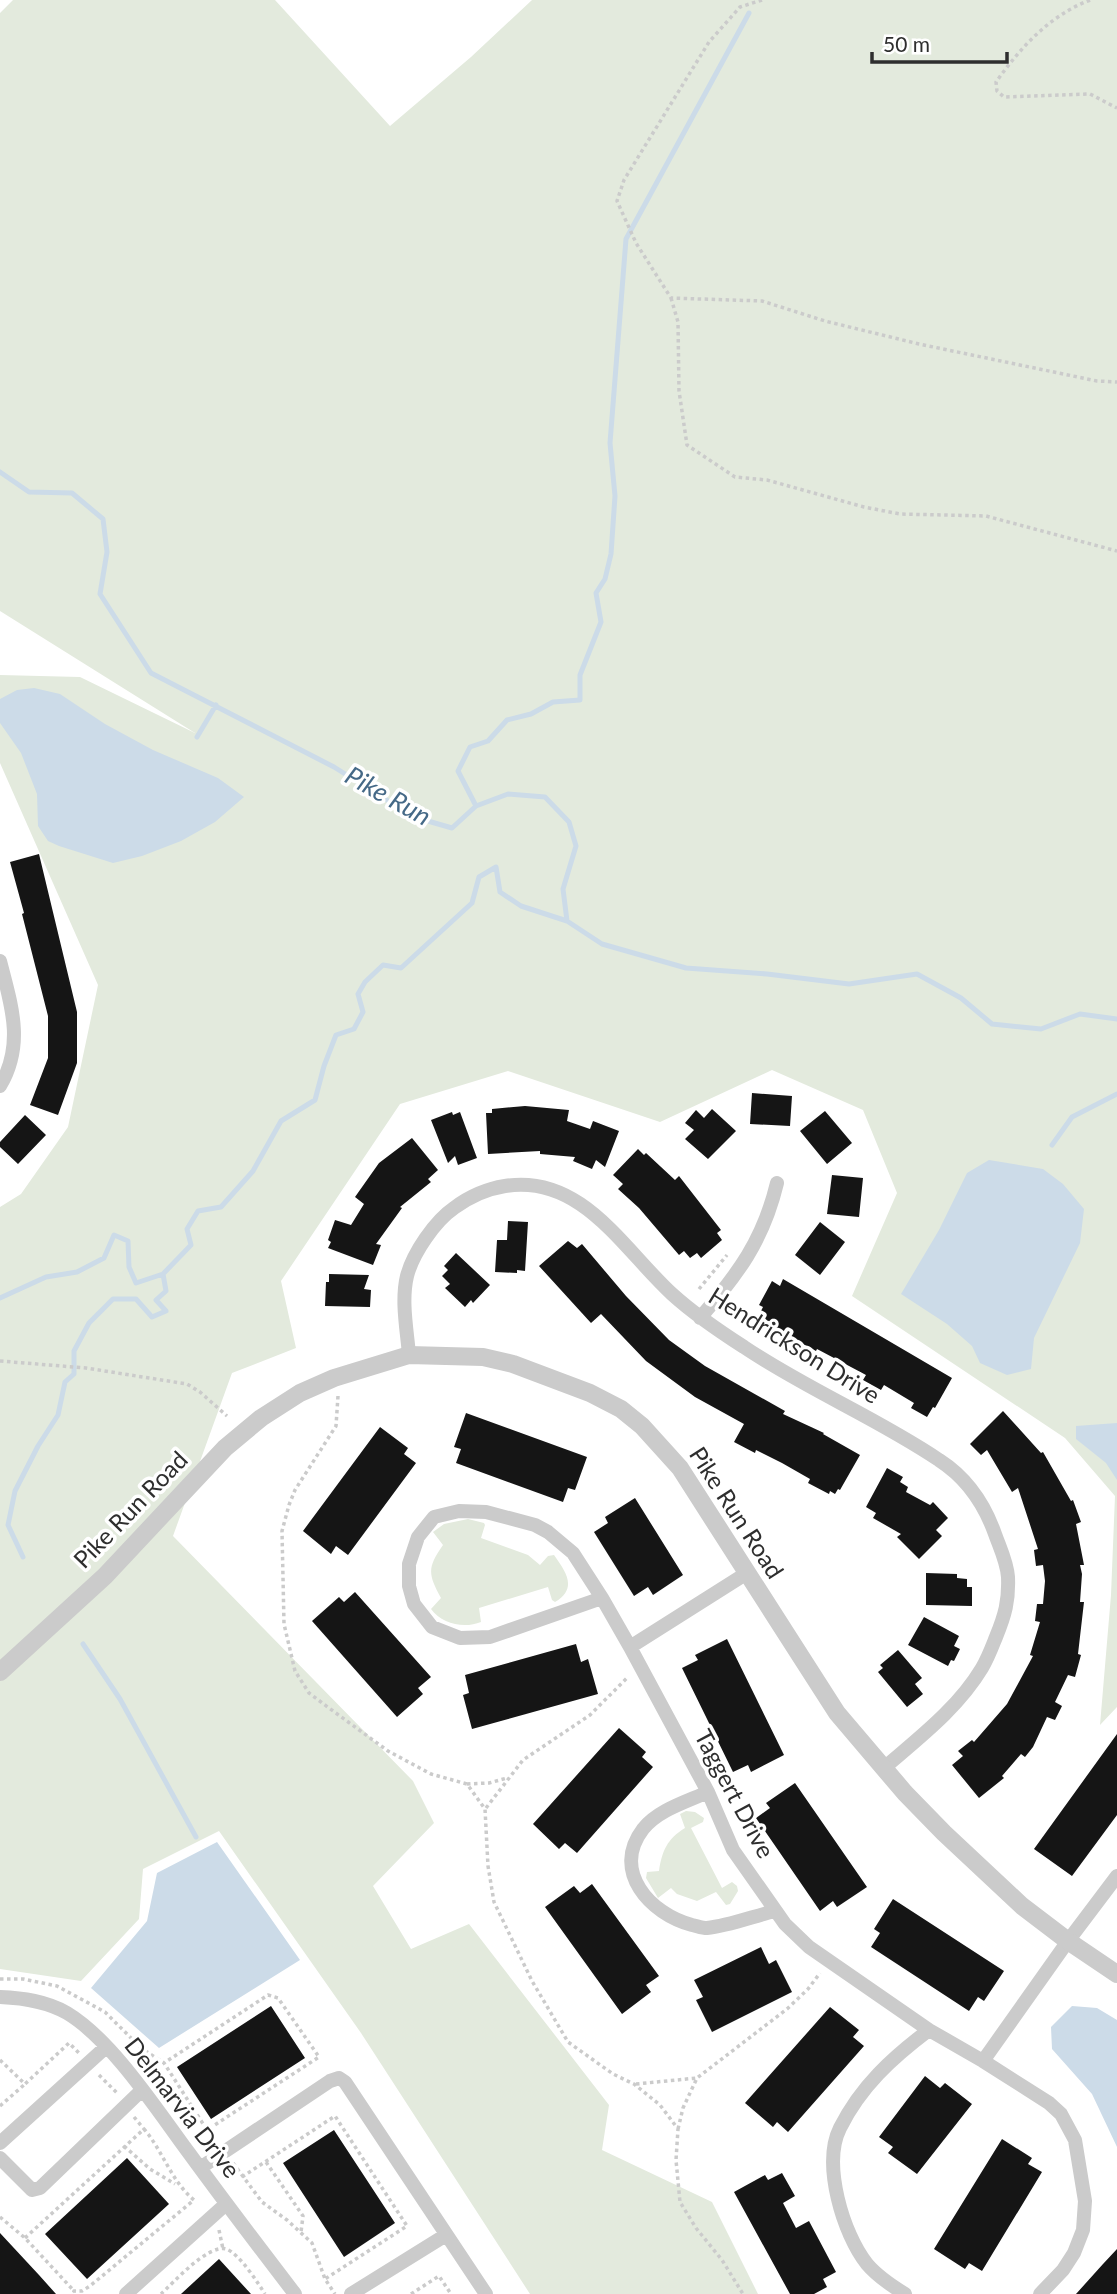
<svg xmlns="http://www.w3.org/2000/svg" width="1117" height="2294" viewBox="0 0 1117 2294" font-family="Lato,sans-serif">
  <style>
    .green { fill: #e3eadd }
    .water { fill: #ccdbe8 }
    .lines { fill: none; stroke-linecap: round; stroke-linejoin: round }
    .stream { stroke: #ccdbe8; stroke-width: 5 }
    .building { fill: #151515 }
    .path { stroke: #cbcbcb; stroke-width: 3.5; stroke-dasharray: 3.5 3.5; stroke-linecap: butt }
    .minor { stroke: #cbcbcb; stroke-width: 14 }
    .tertiary { stroke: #cbcbcb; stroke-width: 18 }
    .labels { text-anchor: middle; stroke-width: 7; stroke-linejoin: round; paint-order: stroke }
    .street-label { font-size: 24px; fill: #2e2e2e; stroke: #fff }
    .water-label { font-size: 26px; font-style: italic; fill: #456987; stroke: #fff }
  </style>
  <rect width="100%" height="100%" fill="#fff"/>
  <path class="green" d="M 13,0 L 275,0 L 390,126 L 471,57 L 532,0 L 1117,0 L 1117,1707 L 1100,1725 L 1111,1595 L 1115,1496 L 1065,1438 L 852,1296 L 897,1193 L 863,1110 L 772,1070 L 660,1122 L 508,1071 L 400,1104 L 281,1281 L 296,1348 L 232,1373 L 173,1536 L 413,1781 L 434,1823 L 373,1886 L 411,1949 L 469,1924 L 609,2105 L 602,2150 L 712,2202 L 758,2294 L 530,2294 L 361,2033 L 219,1831 L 143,1869 L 139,1919 L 81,1981 L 0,1969 L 0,1207 L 21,1194 L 68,1127 L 98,985 L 0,763 L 0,675 L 80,677 L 195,733 L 0,611 L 0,13 Z
    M 468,1519 L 484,1523 L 485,1525 L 481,1538 L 528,1555 L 540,1565 L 548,1556 L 554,1555 C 566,1572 578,1588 555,1602 L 552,1600 L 548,1587 L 479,1608 L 481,1622 C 464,1629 442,1624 431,1609 L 441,1598 C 428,1574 427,1568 443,1545 L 433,1532 L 444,1524 Z
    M 686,1811 L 695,1812 L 704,1818 L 703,1822 L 691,1828 L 722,1888 L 732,1882 L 737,1886 L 738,1891 L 730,1904 L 726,1905 L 716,1892 L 697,1901 L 677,1894 L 671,1888 L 658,1898 L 646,1878 L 647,1872 L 659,1871 C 662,1851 667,1839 685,1828 L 680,1814 Z"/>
  <path class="water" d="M 34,688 L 60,694 L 105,724 L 153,750 L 218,778 L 244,797 L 215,822 L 181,841 L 142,856 L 113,863 L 59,846 L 48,841 L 38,826 L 37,794 L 21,753 L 0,723 L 0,699 L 17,690 Z
    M 989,1160 L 1043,1169 L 1063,1184 L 1084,1209 L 1080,1243 L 1034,1338 L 1031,1369 L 1007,1375 L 980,1363 L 972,1346 L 947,1324 L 901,1294 L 939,1230 L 967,1173 Z
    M 1117,1423 L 1117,1480 L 1106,1463 L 1076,1439 L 1076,1426 Z
    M 217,1842 L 300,1960 L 159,2048 L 91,1988 L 147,1921 L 157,1873 Z
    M 1072,2006 L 1097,2008 L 1117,2020 L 1117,2147 L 1092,2094 L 1052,2049 L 1051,2027 Z"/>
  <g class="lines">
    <path class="stream" d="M 0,472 L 29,492 L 72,493 L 103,519 L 107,552 L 100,594 L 151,673 L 334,767 L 414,817 L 452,828 L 476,806 L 508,794 L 545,797 L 569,822 L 576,846 L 563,889 L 567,921 L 602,944 L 686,968 L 767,974 L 849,984 L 917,974 L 961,998 L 992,1024 L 1041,1029 L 1080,1014 L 1117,1019
      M 197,737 L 216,705
      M 476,806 L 458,771 L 470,747 L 488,741 L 507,720 L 531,714 L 553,702 L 580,700 L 580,675 L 601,622 L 596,593 L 605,579 L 611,554 L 615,496 L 610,443 L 626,239 L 749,13
      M 1052,1145 L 1072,1117 L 1117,1094
      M 0,1298 L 46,1277 L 77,1272 L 104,1258 L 114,1235 L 128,1241 L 129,1267 L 136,1283 L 163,1274 L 191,1245 L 187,1229 L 198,1211 L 221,1207 L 253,1171 L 281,1121 L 315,1100 L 324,1066 L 336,1035 L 354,1029 L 363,1012 L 358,994 L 365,982 L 383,965 L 401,968 L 472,903 L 479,877 L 496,867 L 500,892 L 521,906 L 567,921
      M 23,1557 L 8,1525 L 15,1491 L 38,1446 L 58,1415 L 65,1382 L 74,1374 L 74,1351 L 89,1323 L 113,1299 L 136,1299 L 152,1317 L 166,1311 L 156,1300 L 166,1291 L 163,1274
      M 83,1644 L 120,1699 L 196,1837"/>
  </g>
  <path class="building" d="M 39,854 L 77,1012 L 77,1063 L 58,1115 L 30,1105 L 48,1058 L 48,1016 L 22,914 L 24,913 L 10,862 Z
    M 752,1093 L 792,1096 L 790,1126 L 750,1124 Z
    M 525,1106 L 569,1110 L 567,1121 L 590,1129 L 593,1121 L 619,1131 L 605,1167 L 596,1160 L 592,1169 L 573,1161 L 575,1157 L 540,1154 L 540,1151 L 488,1154 L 486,1113 L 492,1113 L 492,1109 Z
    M 712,1109 L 736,1131 L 708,1159 L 685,1139 L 694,1130 L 685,1123 L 696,1110 L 704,1118 Z
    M 825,1111 L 852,1143 L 827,1164 L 800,1131 Z
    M 452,1112 L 453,1115 L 460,1112 L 477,1158 L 458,1165 L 455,1156 L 448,1163 L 431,1120 Z
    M 25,1115 L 46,1135 L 18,1164 L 0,1147 L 0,1142 Z
    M 412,1138 L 438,1170 L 428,1179 L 431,1182 L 400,1207 L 402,1208 L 376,1244 L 381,1245 L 373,1265 L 328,1248 L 331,1242 L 328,1240 L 335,1220 L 351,1225 L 364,1204 L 355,1197 L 379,1163 Z
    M 638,1149 L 644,1155 L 646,1153 L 675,1180 L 679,1176 L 721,1230 L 717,1233 L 722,1240 L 701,1258 L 697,1253 L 690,1258 L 684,1251 L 679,1255 L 639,1208 L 618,1189 L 623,1184 L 613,1175 Z
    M 832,1175 L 863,1178 L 859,1217 L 827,1214 Z
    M 508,1221 L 528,1222 L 525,1271 L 517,1270 L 517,1273 L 495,1272 L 497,1240 L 507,1240 Z
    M 820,1222 L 845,1242 L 820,1275 L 795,1255 Z
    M 568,1241 L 577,1248 L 582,1244 L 626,1296 L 669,1340 L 705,1366 L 785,1411 L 783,1414 L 824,1433 L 823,1434 L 860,1455 L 840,1490 L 838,1489 L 835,1494 L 830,1491 L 829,1494 L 808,1483 L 810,1479 L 782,1463 L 756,1450 L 755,1453 L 734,1442 L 744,1424 L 695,1397 L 646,1361 L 601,1314 L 591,1323 L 539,1266 Z
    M 456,1253 L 490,1285 L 473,1303 L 471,1300 L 465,1307 L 445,1288 L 450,1284 L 442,1276 L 448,1270 L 444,1266 Z
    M 329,1274 L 369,1275 L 364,1289 L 371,1290 L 370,1307 L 325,1306 L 326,1282 L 329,1282 Z
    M 783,1279 L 952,1378 L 935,1408 L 933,1407 L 927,1417 L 911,1408 L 914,1403 L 884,1385 L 881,1390 L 863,1380 L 866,1375 L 817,1349 L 816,1351 L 781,1332 L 780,1334 L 763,1324 L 766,1319 L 759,1315 L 763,1307 L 759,1305 L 772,1281 L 780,1286 Z
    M 1003,1411 L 1041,1453 L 1043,1452 L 1071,1501 L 1073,1500 L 1081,1522 L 1076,1524 L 1084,1565 L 1080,1565 L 1082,1574 L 1080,1602 L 1084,1602 L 1078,1654 L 1081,1655 L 1075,1677 L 1068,1675 L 1055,1702 L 1062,1706 L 1055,1720 L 1047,1717 L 1033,1747 L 1025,1757 L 1021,1754 L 1002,1776 L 1004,1778 L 979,1798 L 952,1765 L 963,1756 L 958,1751 L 972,1740 L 974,1742 L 1007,1704 L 1033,1656 L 1030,1655 L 1040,1622 L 1035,1621 L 1037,1604 L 1043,1604 L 1045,1581 L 1043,1565 L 1036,1566 L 1034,1550 L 1038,1549 L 1018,1488 L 1012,1492 L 987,1450 L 981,1455 L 970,1444 Z
    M 466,1413 L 587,1457 L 575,1490 L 568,1488 L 563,1502 L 456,1463 L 461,1449 L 454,1447 Z
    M 380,1427 L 408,1448 L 404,1454 L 416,1463 L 348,1555 L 336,1546 L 331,1554 L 303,1531 Z
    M 887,1468 L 903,1477 L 900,1482 L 908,1487 L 906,1492 L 930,1505 L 933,1502 L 948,1518 L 936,1530 L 942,1536 L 919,1559 L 897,1537 L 901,1534 L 873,1518 L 876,1513 L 866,1507 Z
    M 635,1498 L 683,1575 L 653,1595 L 648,1587 L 634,1596 L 594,1532 L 608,1523 L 605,1517 Z
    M 926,1573 L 957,1574 L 957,1578 L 967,1579 L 967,1587 L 972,1587 L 972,1606 L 926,1605 Z
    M 355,1592 L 431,1677 L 418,1688 L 423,1694 L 397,1717 L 312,1621 L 339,1597 L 344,1602 Z
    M 924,1617 L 959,1636 L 954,1646 L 960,1649 L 954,1661 L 951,1660 L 948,1666 L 908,1645 Z
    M 727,1639 L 784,1755 L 751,1772 L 748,1765 L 733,1772 L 682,1668 L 698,1660 L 695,1655 Z
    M 576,1644 L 581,1662 L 588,1659 L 598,1694 L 472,1729 L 463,1695 L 469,1693 L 465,1675 Z
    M 898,1650 L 922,1678 L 915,1684 L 923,1694 L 907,1707 L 878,1672 L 883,1668 L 880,1665 Z
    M 619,1728 L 646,1752 L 642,1757 L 653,1767 L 577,1853 L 565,1843 L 559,1849 L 533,1824 Z
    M 1117,1734 L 1117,1815 L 1072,1876 L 1034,1849 Z
    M 795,1783 L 867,1887 L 837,1907 L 833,1901 L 820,1911 L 756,1818 L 770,1808 L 766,1803 Z
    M 592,1884 L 659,1976 L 646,1985 L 651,1992 L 622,2014 L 545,1907 L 574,1886 L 580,1893 Z
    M 893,1899 L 1004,1971 L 984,2001 L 978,1997 L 969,2011 L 871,1947 L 880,1933 L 874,1929 Z
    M 761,1947 L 769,1964 L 776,1960 L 792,1992 L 712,2032 L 696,2000 L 703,1997 L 694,1980 Z
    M 271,2006 L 305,2058 L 211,2119 L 177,2067 Z
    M 830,2007 L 859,2030 L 853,2037 L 864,2046 L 788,2132 L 777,2122 L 773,2127 L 745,2103 Z
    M 925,2076 L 940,2088 L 945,2083 L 972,2104 L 917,2174 L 888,2153 L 893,2147 L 879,2137 Z
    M 334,2130 L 395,2223 L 344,2257 L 283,2163 Z
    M 1002,2139 L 1032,2158 L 1028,2164 L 1042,2172 L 982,2271 L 969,2263 L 965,2269 L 934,2249 Z
    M 127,2158 L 169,2204 L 87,2279 L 45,2234 Z
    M 782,2173 L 795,2196 L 783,2203 L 796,2228 L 809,2221 L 836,2272 L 823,2279 L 827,2287 L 814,2294 L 790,2294 L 734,2192 L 765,2175 L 768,2180 Z
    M 0,2233 L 39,2275 L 56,2294 L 0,2294 Z
    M 1117,2249 L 1117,2294 L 1076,2294 L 1103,2264 Z
    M 219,2259 L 251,2294 L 181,2294 L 194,2282 Z"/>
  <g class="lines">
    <path class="path" d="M 762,0 L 740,7 L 709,42 L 624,180 L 617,201 L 636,243 L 671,298 L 762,301 L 825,321 L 919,344 L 1097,381 L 1117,382
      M 1090,0 C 1049,16 1021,47 996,82 L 997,91 L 1004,97 L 1090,94 L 1117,108
      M 671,298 L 678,322 L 679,391 L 687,445 L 735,477 L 767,480 L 864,507 L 900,514 L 986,516 L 1117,551
      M 699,1289 L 727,1255
      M 0,1361 L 86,1368 L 187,1384 L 200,1392 L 227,1416
      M 338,1396 L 336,1426 L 295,1490 L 289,1505 L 282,1531 L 284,1624 L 295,1671 L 309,1693 L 329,1708 L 388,1751 L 431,1774 L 467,1784 L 485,1809 L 488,1866 L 494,1902 L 532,1981 L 568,2042 L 613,2074 L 634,2084 L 660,2105 L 678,2129 L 676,2160 L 680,2202 L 696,2228 L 722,2260 L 743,2294
      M 467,1784 L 489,1783 L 507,1778
      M 486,1808 L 523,1760 L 590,1715 L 628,1677
      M 0,1979 L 23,1979 L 57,1986 L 105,2012 L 141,2048 L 164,2063 L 207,2130 L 319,2057 L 278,1998 L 268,1995 L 164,2063
      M 0,2060 L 25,2084 L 69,2043 L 79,2053
      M 99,2075 L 118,2094
      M 636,2084 L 697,2078
      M 0,2106 L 25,2084
      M 134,2117 L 144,2129
      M 678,2129 L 683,2108 L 697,2078 L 787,2009 L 808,1989 L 820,1973
      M 124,2146 L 150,2169 L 175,2184
      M 266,2162 L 303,2216 L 301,2232
      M 233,2163 L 262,2202 L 287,2220 L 312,2243 L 325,2279 L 335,2294
      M 242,2177 L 335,2116 L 407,2226 L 325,2279
      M 0,2217 L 25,2238 L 75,2292
      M 219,2230 L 223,2249
      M 25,2238 L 144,2129 C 163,2151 171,2181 194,2200 L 90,2286 L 82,2291 L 74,2291 L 73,2294
      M 161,2294 C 174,2282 208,2244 226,2249 C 239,2253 258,2283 265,2294
      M 411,2294 L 439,2276 L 451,2294"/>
    <path class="minor" d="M 0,961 C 11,1004 25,1044 0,1086
      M 700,1318 C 738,1274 763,1241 777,1183
      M 409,1355 C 407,1330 401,1301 407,1276 C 413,1253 435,1221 454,1208 C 470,1196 486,1189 505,1186 C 582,1174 623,1249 672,1294 C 694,1314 719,1331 744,1347 C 806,1389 877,1418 939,1460 C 967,1478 984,1503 995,1534 C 1000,1548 1007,1562 1008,1577 C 1009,1601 1005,1615 996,1637 C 992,1647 988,1658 982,1668 C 958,1708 920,1737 884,1768
      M 602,1598 L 490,1637 L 460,1638 L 432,1627 L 414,1604 L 409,1586 L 409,1564 L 418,1537 L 434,1517 L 459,1511 L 486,1512 L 535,1525 L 548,1532 L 573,1553 L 602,1598 L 630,1647 L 708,1792 L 733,1850 L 785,1924 L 809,1947 L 929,2030 L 983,2061 L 1049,2103 L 1061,2114 L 1075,2140 L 1085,2201 L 1083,2230 L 1074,2253 L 1063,2270 L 1040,2294
      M 630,1647 L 747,1573
      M 708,1792 C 686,1802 658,1810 643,1829 C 611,1871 650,1914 692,1925 C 697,1926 702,1928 707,1928 C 728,1926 754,1916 775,1911
      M 0,1997 C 23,1998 46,2001 67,2013 C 112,2040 157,2110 189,2153 C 224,2201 259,2247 295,2294
      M 983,2061 L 1068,1941 L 1117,1876
      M 0,2143 L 106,2047
      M 0,2158 L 32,2190 L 40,2188 L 142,2090
      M 200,2168 L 330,2081 L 339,2078 L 345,2082 L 486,2294
      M 126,2294 L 226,2204
      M 351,2294 L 446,2235
      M 905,2294 C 892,2286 877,2276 867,2264 C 843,2234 822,2164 840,2128 C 861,2086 892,2058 929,2030"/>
    <path class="tertiary" d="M 0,1672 L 105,1576 L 225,1448 L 261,1418 L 300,1393 L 334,1378 L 409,1355 L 483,1357 L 513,1364 L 590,1393 L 621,1409 L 642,1426 L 680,1468 L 837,1713 L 905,1793 L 944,1833 L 1022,1906 L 1068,1941 L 1117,1974"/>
  </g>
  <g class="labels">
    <g class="street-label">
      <text transform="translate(794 1346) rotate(32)" y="8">Hendrickson Drive</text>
      <text transform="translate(131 1510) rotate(-46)" y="8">Pike Run Road</text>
      <text transform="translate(736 1513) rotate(57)" y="8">Pike Run Road</text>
      <text transform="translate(734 1794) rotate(62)" y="8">Taggert Drive</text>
      <text transform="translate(182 2108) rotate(52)" y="8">Delmarvia Drive</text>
    </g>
    <g class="water-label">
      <text transform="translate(388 796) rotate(29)" y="9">Pike Run</text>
    </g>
  </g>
  <path d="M872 52v10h135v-10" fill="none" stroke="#2e2e2e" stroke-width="3.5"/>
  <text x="883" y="52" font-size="21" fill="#2e2e2e" stroke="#ffffff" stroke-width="5" paint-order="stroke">50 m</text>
</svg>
